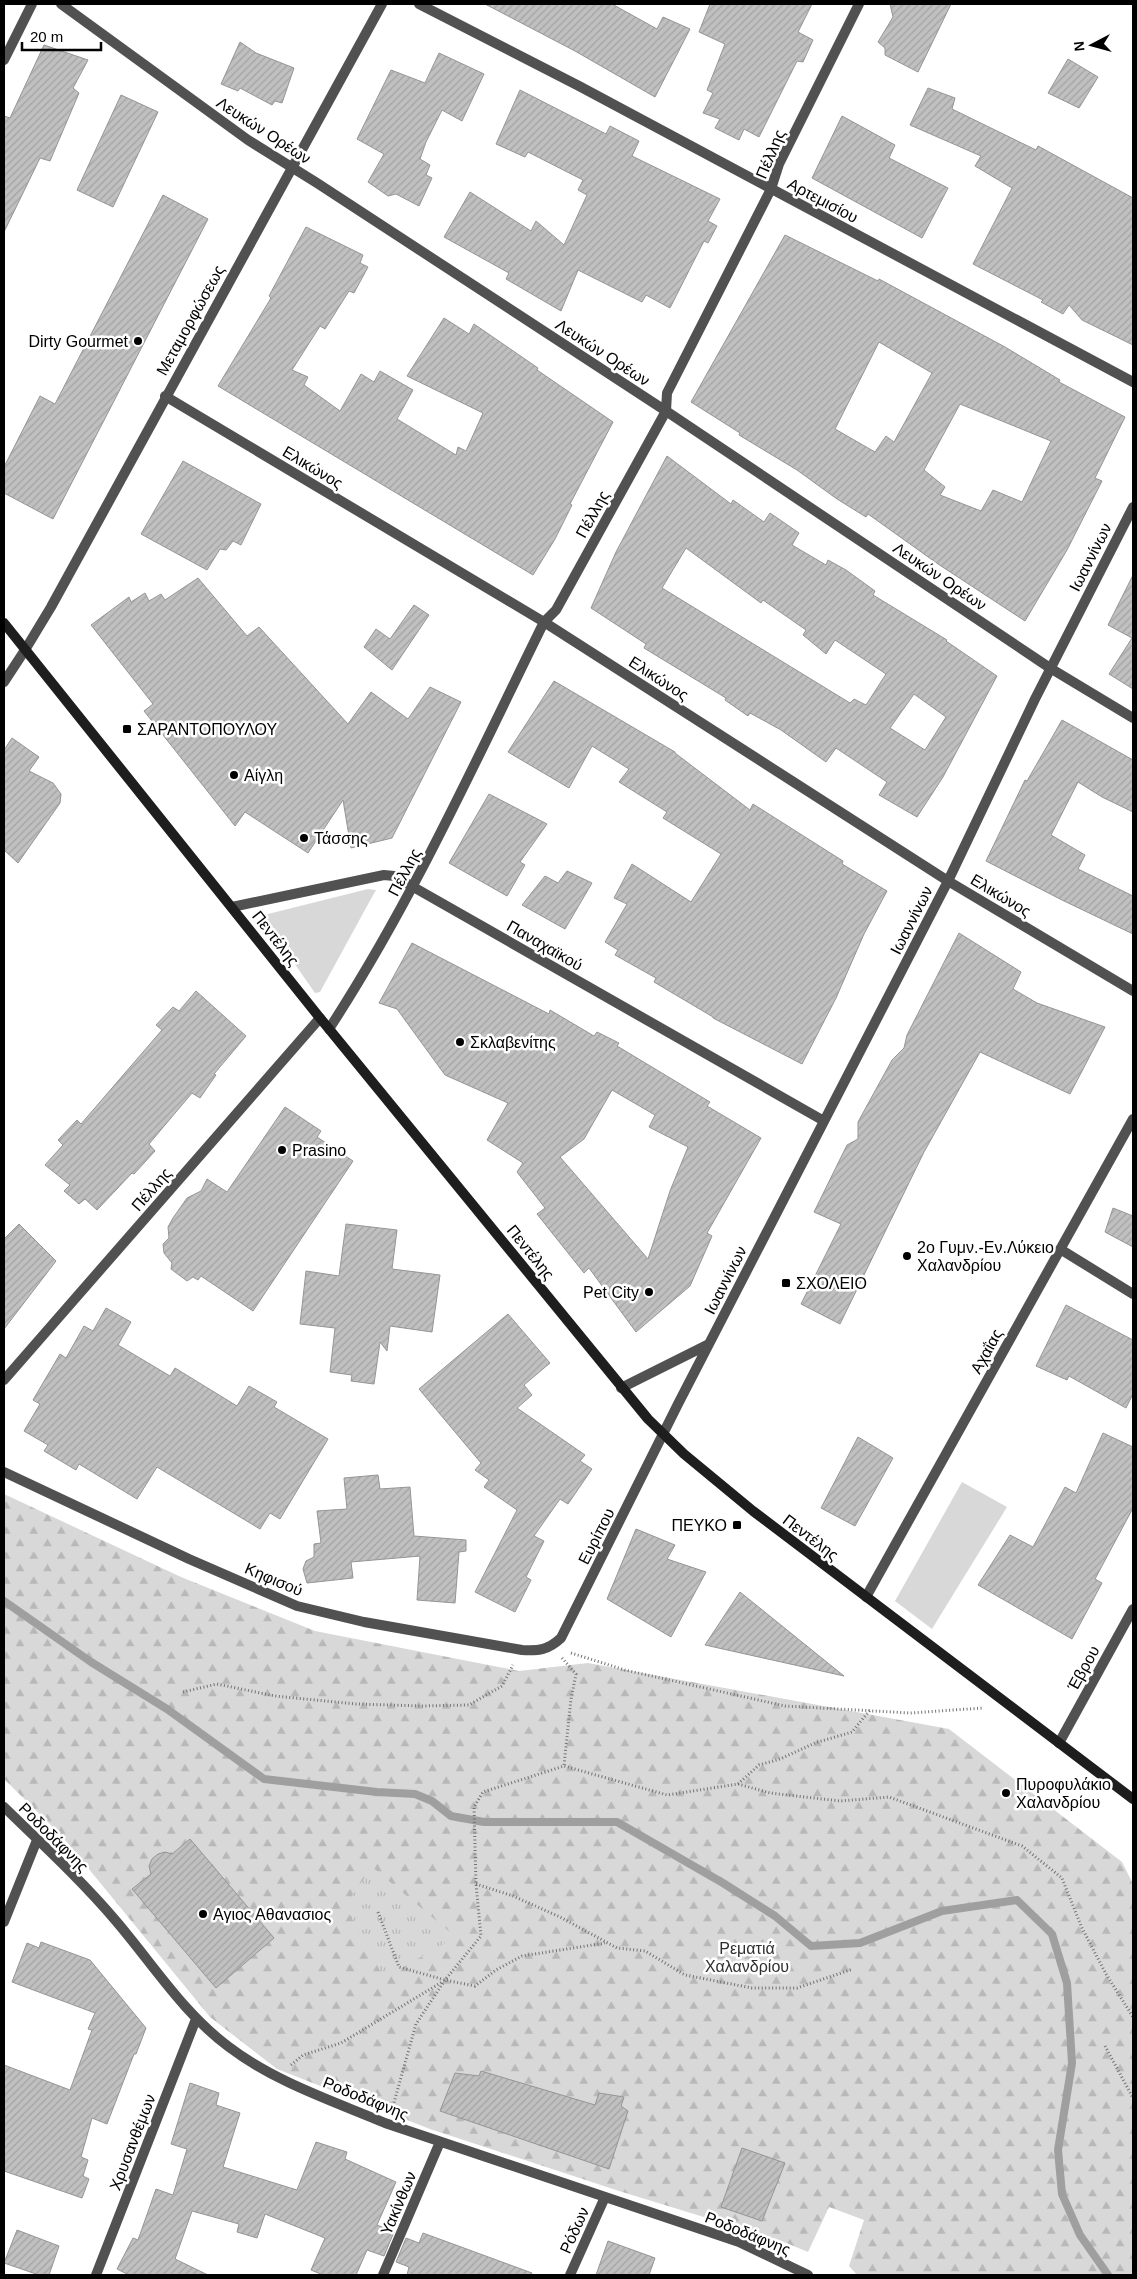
<svg xmlns="http://www.w3.org/2000/svg" width="1137" height="2279" viewBox="0 0 1137 2279" font-family="Helvetica,sans-serif">
  <style>
    .grass { fill: #d8d8d8 }
    .forest { fill: url(#forest-firs) }
    .park { fill: url(#park-tufts) }
    .lines { fill: none; stroke-linecap: round; stroke-linejoin: round }
    .stream { stroke: #9f9f9f; stroke-width: 8 }
    .building { fill: url(#building-hatch); stroke: #959595; fill-rule: evenodd }
    .path { stroke: #737373; stroke-width: 3; stroke-dasharray: 1 2.5; stroke-linecap: butt }
    .minor { stroke: #515151; stroke-width: 10 }
    .tertiary { stroke: #515151; stroke-width: 10 }
    .secondary { stroke: #1e1e1e; stroke-width: 10 }
    .poi-dot { fill: #000; stroke: #fff; stroke-width: 2 }
    .labels { text-anchor: middle; stroke-width: 5; stroke-linejoin: round; paint-order: stroke }
    .street-label { font-size: 16px; fill: #000; stroke: #fff }
    .poi-label { font-size: 16px; fill: #000; stroke: #fff; text-anchor: start }
    .park-label { font-size: 16px; fill: #2f2f2f; stroke: #fff }
  </style>
  <defs>
    <pattern id="forest-firs" width="22" height="20" patternUnits="userSpaceOnUse" patternTransform="scale(1.25)"><rect width="22" height="20" fill="#d8d8d8"/><path d="M5 1l3.5 6h-7zM16 11l3.5 6h-7z" fill="#b8b8b8"/></pattern>
    <pattern id="park-tufts" width="24" height="20" patternUnits="userSpaceOnUse" patternTransform="scale(1.25)"><rect width="24" height="20" fill="#d8d8d8"/><path d="M3 7l-1-3M5 7V3M7 7l1-3M15 17l-1-3M17 17v-4M19 17l1-3" fill="none" stroke="#b8b8b8"/></pattern>
    <pattern id="building-hatch" width="6" height="6" patternUnits="userSpaceOnUse" patternTransform="scale(1.25)"><rect width="6" height="6" fill="#c0c0c0"/><path d="M-1 1l2-2M0 6l6-6M5 7l2-2" fill="none" stroke="#a3a3a3"/></pattern>
  </defs>
  <rect width="100%" height="100%" fill="#fff"/>
  <path class="grass" d="M 368,889 L 376,890 L 372,897 L 320,992 L 315,993 L 264,920 L 268,914 Z
    M 962,1482 L 1007,1507 L 932,1629 L 895,1601 Z"/>
  <path class="forest" d="M 4,1494 L 181,1577 L 315,1631 L 519,1671 L 588,1663 L 949,1729 L 1122,1862 L 1133,1884 L 1133,2275 L 857,2275 L 849,2266 L 864,2220 L 829,2207 L 808,2252 L 779,2240 L 619,2191 L 430,2129 L 277,2069 L 210,2017 L 61,1835 L 4,1779 Z"/>
  <path class="park" d="M 372,1867 L 456,1937 L 384,1978 L 345,1906 Z"/>
  <g class="lines">
    <path class="stream" d="M 4,1601 L 91,1662 L 167,1709 L 264,1779 L 377,1792 L 415,1794 L 432,1801 L 451,1816 L 484,1822 L 617,1822 L 723,1883 L 775,1916 L 811,1946 L 860,1943 L 942,1911 L 1017,1900 L 1052,1934 L 1067,1983 L 1072,2063 L 1058,2150 L 1062,2194 L 1080,2235 L 1108,2275"/>
  </g>
  <path class="building" d="M 485,4 L 612,4 L 657,29 L 663,17 L 690,29 L 655,97 L 575,51 Z
    M 710,4 L 812,4 L 798,32 L 813,40 L 803,62 L 797,61 L 759,137 L 744,129 L 739,140 L 715,128 L 720,119 L 703,113 L 713,93 L 707,90 L 725,44 L 699,32 Z
    M 890,4 L 951,4 L 918,72 L 885,55 L 885,48 L 878,42 L 893,17 Z
    M 240,42 L 256,53 L 294,68 L 282,103 L 275,101 L 272,105 L 240,88 L 238,91 L 221,84 Z
    M 44,45 L 88,60 L 73,88 L 79,93 L 50,161 L 40,158 L 4,232 L 4,116 L 10,118 Z
    M 439,53 L 484,74 L 462,121 L 442,110 L 426,142 L 420,159 L 430,165 L 426,175 L 432,178 L 419,206 L 396,194 L 388,196 L 368,182 L 384,154 L 357,139 L 391,70 L 425,83 Z
    M 1068,59 L 1098,77 L 1079,108 L 1048,93 Z
    M 928,88 L 955,98 L 952,109 L 1036,150 L 1038,146 L 1133,198 L 1133,345 L 1082,320 L 1069,305 L 1063,314 L 1041,302 L 1043,300 L 973,264 L 1012,188 L 975,166 L 981,156 L 910,125 Z
    M 520,90 L 606,134 L 610,126 L 639,141 L 632,156 L 720,199 L 708,221 L 717,226 L 708,243 L 704,241 L 670,308 L 646,295 L 642,302 L 578,270 L 561,311 L 506,279 L 509,273 L 444,237 L 470,192 L 531,231 L 536,221 L 564,245 L 587,195 L 578,190 L 583,180 L 528,152 L 525,157 L 496,144 Z
    M 121,95 L 158,112 L 113,207 L 77,190 Z
    M 842,116 L 895,145 L 889,158 L 948,188 L 922,238 L 812,178 Z
    M 163,195 L 208,219 L 53,519 L 4,493 L 4,467 L 40,396 L 55,404 Z
    M 306,227 L 363,255 L 360,263 L 368,267 L 354,293 L 349,291 L 325,329 L 320,326 L 292,370 L 308,377 L 304,385 L 340,411 L 361,374 L 374,382 L 380,371 L 413,390 L 397,419 L 456,455 L 458,447 L 466,451 L 483,413 L 407,376 L 444,318 L 469,334 L 474,324 L 538,368 L 537,370 L 613,422 L 570,504 L 572,505 L 555,539 L 533,575 L 218,386 L 271,298 L 269,296 Z
    M 785,235 L 878,281 L 879,279 L 1005,347 L 1060,380 L 1059,382 L 1125,417 L 1095,478 L 1102,481 L 1067,550 L 1025,621 L 938,564 L 868,514 L 866,517 L 837,499 L 797,470 L 739,435 L 740,433 L 691,402 ZM 879,342 L 932,373 L 894,442 L 886,436 L 875,452 L 835,429 ZM 960,404 L 1051,441 L 1022,502 L 993,490 L 981,511 L 940,495 L 945,487 L 924,470 Z
    M 667,456 L 731,504 L 733,500 L 764,522 L 770,513 L 799,533 L 792,545 L 826,565 L 828,560 L 846,570 L 875,591 L 873,595 L 947,640 L 946,641 L 997,676 L 943,777 L 917,817 L 879,795 L 887,782 L 836,748 L 826,762 L 781,730 L 750,713 L 748,716 L 725,700 L 726,698 L 644,648 L 646,644 L 591,608 L 616,552 ZM 686,548 L 761,603 L 763,600 L 806,630 L 803,635 L 826,654 L 835,640 L 886,674 L 866,705 L 854,699 L 850,703 L 662,588 ZM 914,694 L 946,717 L 925,750 L 890,728 Z
    M 183,461 L 261,504 L 241,545 L 233,541 L 226,550 L 220,549 L 207,570 L 141,534 Z
    M 1133,575 L 1133,689 L 1109,674 L 1132,638 L 1108,625 Z
    M 198,578 L 247,636 L 259,627 L 348,724 L 371,692 L 408,719 L 430,687 L 461,702 L 392,838 L 351,848 L 343,800 L 308,853 L 245,812 L 235,826 L 144,711 L 153,704 L 91,625 L 129,597 L 131,602 L 145,593 L 149,601 L 161,594 L 165,600 Z
    M 414,605 L 429,615 L 392,670 L 364,647 L 376,629 L 390,639 Z
    M 554,681 L 675,752 L 675,753 L 750,810 L 753,804 L 843,861 L 842,864 L 887,891 L 864,934 L 836,998 L 802,1064 L 713,1018 L 713,1017 L 654,982 L 656,978 L 615,955 L 618,950 L 605,942 L 627,904 L 614,898 L 632,864 L 691,902 L 721,854 L 663,818 L 667,812 L 619,782 L 629,769 L 592,746 L 569,788 L 508,752 Z
    M 1062,720 L 1133,760 L 1133,812 L 1102,797 L 1078,782 L 1051,835 L 1085,855 L 1078,869 L 1133,896 L 1133,934 L 1062,900 L 986,861 L 1025,780 L 1027,781 Z
    M 12,738 L 39,757 L 29,771 L 53,783 L 61,794 L 60,803 L 18,863 L 4,850 L 4,750 Z
    M 489,794 L 547,824 L 520,862 L 525,865 L 507,896 L 449,863 Z
    M 567,871 L 592,883 L 565,929 L 522,905 L 545,876 L 558,883 Z
    M 959,933 L 1021,972 L 1013,989 L 1037,1003 L 1105,1027 L 1070,1094 L 980,1052 L 924,1152 L 840,1324 L 801,1304 L 841,1224 L 814,1212 L 847,1145 L 858,1139 L 858,1122 L 892,1060 L 904,1048 L 907,1035 Z
    M 412,943 L 549,1014 L 550,1010 L 594,1036 L 597,1032 L 619,1043 L 617,1046 L 710,1102 L 707,1106 L 761,1138 L 707,1233 L 712,1236 L 690,1286 L 636,1332 L 589,1268 L 584,1273 L 537,1214 L 545,1208 L 517,1172 L 523,1163 L 487,1140 L 508,1103 L 445,1075 L 397,1009 L 379,1003 ZM 612,1090 L 655,1115 L 649,1127 L 688,1147 L 670,1191 L 648,1259 L 560,1157 L 584,1139 Z
    M 196,991 L 246,1036 L 214,1074 L 216,1075 L 200,1098 L 192,1093 L 149,1144 L 155,1151 L 134,1174 L 132,1173 L 97,1210 L 85,1199 L 79,1204 L 64,1191 L 70,1185 L 45,1165 L 63,1145 L 58,1140 L 77,1120 L 81,1124 L 162,1030 L 156,1025 L 173,1007 L 179,1011 Z
    M 285,1107 L 321,1131 L 317,1137 L 353,1161 L 253,1311 L 201,1276 L 198,1280 L 193,1277 L 187,1281 L 171,1269 L 172,1263 L 164,1253 L 163,1244 L 169,1238 L 168,1227 L 173,1218 L 187,1198 L 201,1191 L 207,1179 L 227,1192 Z
    M 1113,1208 L 1133,1216 L 1133,1247 L 1105,1232 Z
    M 19,1224 L 56,1261 L 4,1329 L 4,1239 Z
    M 346,1224 L 397,1230 L 392,1269 L 440,1275 L 432,1332 L 390,1326 L 387,1351 L 380,1342 L 374,1384 L 351,1381 L 352,1375 L 330,1372 L 335,1328 L 300,1324 L 306,1271 L 339,1276 Z
    M 1066,1305 L 1133,1340 L 1133,1394 L 1126,1408 L 1069,1376 L 1067,1380 L 1036,1366 Z
    M 106,1308 L 131,1322 L 118,1345 L 170,1376 L 175,1368 L 237,1406 L 249,1386 L 277,1402 L 274,1407 L 328,1439 L 280,1519 L 270,1513 L 260,1529 L 157,1467 L 137,1499 L 79,1464 L 76,1470 L 44,1451 L 48,1445 L 24,1431 L 40,1404 L 33,1400 L 60,1354 L 66,1358 L 84,1326 L 93,1331 Z
    M 508,1314 L 550,1363 L 524,1385 L 532,1395 L 517,1408 L 585,1455 L 580,1461 L 592,1469 L 568,1504 L 560,1499 L 534,1536 L 544,1541 L 526,1577 L 531,1580 L 515,1612 L 475,1592 L 517,1510 L 484,1487 L 489,1480 L 475,1470 L 481,1463 L 419,1389 Z
    M 1103,1433 L 1133,1447 L 1133,1508 L 1095,1579 L 1102,1583 L 1072,1639 L 978,1585 L 1010,1535 L 1033,1547 L 1065,1487 L 1076,1493 Z
    M 858,1437 L 893,1458 L 855,1526 L 821,1508 Z
    M 378,1475 L 380,1489 L 410,1487 L 414,1536 L 466,1540 L 466,1551 L 459,1552 L 455,1603 L 417,1600 L 420,1556 L 351,1562 L 353,1578 L 307,1583 L 303,1569 L 306,1561 L 314,1557 L 314,1544 L 321,1543 L 317,1511 L 347,1509 L 344,1478 Z
    M 636,1529 L 675,1545 L 667,1559 L 706,1572 L 671,1637 L 607,1599 Z
    M 740,1592 L 844,1676 L 705,1645 Z
    M 190,1839 L 274,1938 L 216,1988 L 132,1889 L 151,1874 L 149,1866 L 152,1859 L 158,1854 L 165,1852 L 172,1854 Z
    M 41,1942 L 90,1960 L 146,2028 L 136,2054 L 134,2054 L 107,2124 L 92,2118 L 81,2157 L 88,2160 L 83,2176 L 89,2179 L 82,2198 L 4,2171 L 4,2065 L 70,2090 L 92,2030 L 88,2029 L 95,2013 L 12,1982 L 27,1943 L 39,1948 Z
    M 481,2071 L 595,2105 L 599,2093 L 624,2097 L 621,2106 L 628,2111 L 609,2169 L 440,2111 L 455,2073 L 479,2076 Z
    M 190,2083 L 219,2093 L 216,2105 L 240,2113 L 223,2167 L 297,2190 L 316,2142 L 347,2152 L 345,2159 L 396,2182 L 377,2225 L 394,2232 L 384,2256 L 367,2250 L 356,2275 L 323,2275 L 311,2270 L 325,2238 L 265,2214 L 257,2238 L 237,2232 L 239,2224 L 192,2211 L 175,2259 L 208,2275 L 129,2275 L 117,2269 L 133,2238 L 138,2240 L 156,2189 L 173,2195 L 187,2149 L 171,2144 Z
    M 742,2148 L 785,2163 L 762,2221 L 721,2207 Z
    M 17,2230 L 59,2246 L 49,2275 L 39,2275 L 4,2263 Z
    M 423,2233 L 532,2273 L 531,2275 L 407,2275 L 409,2267 L 396,2262 L 406,2238 L 419,2243 Z
    M 608,2241 L 655,2258 L 649,2275 L 596,2275 Z"/>
  <g class="lines">
    <path class="path" d="M 571,1653 L 625,1670 L 785,1706 L 910,1713 L 983,1708
      M 562,1658 L 576,1674 L 571,1699 L 564,1765
      M 183,1692 L 217,1684 L 275,1696 L 356,1704 L 422,1706 L 469,1705 L 502,1686 L 513,1665
      M 738,1784 L 759,1765 L 780,1759 L 815,1743 L 852,1732 L 870,1710
      M 476,1884 L 513,1896 L 560,1917 L 617,1948 L 645,1951 L 685,1975 L 752,1988 L 797,1988 L 853,1969
      M 378,1912 L 399,1967 L 445,1980 L 475,1986 L 496,1970 L 522,1956 L 605,1943
      M 1105,2046 L 1133,2098
      M 291,2065 L 303,2055 L 341,2043 L 442,1982
      M 393,2106 L 416,2024 L 445,1980 L 481,1936 L 476,1884 L 474,1807 L 483,1792 L 564,1766 L 667,1795 L 738,1784 L 770,1793 L 840,1801 L 889,1797 L 1022,1846 L 1062,1878 L 1082,1928 L 1106,1974 L 1133,2017"/>
    <path class="minor" d="M 61,4 L 248,140 L 317,183 L 666,411 L 1050,668 L 1133,718
      M 419,4 L 579,86 L 1133,382
      M 4,60 L 32,4
      M 165,396 L 544,622 L 948,881 L 1133,991
      M 4,682 L 25,650
      M 232,907 L 384,875 L 394,876 L 824,1121
      M 329,1029 C 413,900 476,760 544,622 L 556,610 L 666,411 L 667,393 L 771,189 L 779,164 L 859,4
      M 1060,1249 L 1133,1294
      M 4,1380 L 320,1018
      M 621,1388 L 709,1344
      M 4,1472 L 189,1559 L 297,1606 L 364,1622 L 522,1650 C 539,1651 548,1650 561,1638 L 678,1404 L 948,881 L 1035,699 L 1133,507
      M 866,1597 L 1133,1119
      M 1059,1743 L 1133,1609
      M 4,1807 C 42,1844 82,1881 116,1921 C 152,1963 183,2013 229,2047 C 275,2082 333,2101 385,2123 L 739,2242 L 808,2275
      M 4,1922 L 37,1840
      M 96,2275 L 196,2019
      M 383,2275 L 440,2142
      M 570,2275 L 605,2197"/>
    <path class="tertiary" d="M 25,650 L 51,607 L 382,4"/>
    <path class="secondary" d="M 4,623 L 320,1018 L 648,1419 L 684,1454 L 753,1511 L 1133,1799"/>
  </g>
  <g class="poi-dot">
    <circle cx="138" cy="341" r="5"/>
    <rect x="122" y="724" width="10" height="10" rx="2.5"/>
    <circle cx="234" cy="775" r="5"/>
    <circle cx="304" cy="838" r="5"/>
    <circle cx="460" cy="1042" r="5"/>
    <circle cx="282" cy="1150" r="5"/>
    <circle cx="907" cy="1256" r="5"/>
    <rect x="781" y="1278" width="10" height="10" rx="2.5"/>
    <circle cx="649" cy="1292" r="5"/>
    <rect x="732" y="1520" width="10" height="10" rx="2.5"/>
    <circle cx="1006" cy="1793" r="5"/>
    <circle cx="203" cy="1914" r="5"/>
  </g>
  <g class="labels">
    <g class="street-label">
      <text transform="translate(264 130) rotate(33)" y="6">Λευκών Ορέων</text>
      <text transform="translate(770 154) rotate(-67)" y="6">Πέλλης</text>
      <text transform="translate(823 200) rotate(28)" y="6">Αρτεμισίου</text>
      <text transform="translate(190 320) rotate(-61)" y="6">Μεταμορφώσεως</text>
      <text transform="translate(603 352) rotate(33)" y="6">Λευκών Ορέων</text>
      <text transform="translate(313 467) rotate(31)" y="6">Ελικώνος</text>
      <text transform="translate(592 514) rotate(-61)" y="6">Πέλλης</text>
      <text transform="translate(1090 557) rotate(-63)" y="6">Ιωαννίνων</text>
      <text transform="translate(940 576) rotate(34)" y="6">Λευκών Ορέων</text>
      <text transform="translate(659 678) rotate(33)" y="6">Ελικώνος</text>
      <text transform="translate(404 872) rotate(-62)" y="6">Πέλλης</text>
      <text transform="translate(1001 895) rotate(31)" y="6">Ελικώνος</text>
      <text transform="translate(911 920) rotate(-63)" y="6">Ιωαννίνων</text>
      <text transform="translate(276 938) rotate(52)" y="6">Πεντέλης</text>
      <text transform="translate(545 945) rotate(30)" y="6">Παναχαϊκού</text>
      <text transform="translate(151 1189) rotate(-49)" y="6">Πέλλης</text>
      <text transform="translate(531 1252) rotate(51)" y="6">Πεντέλης</text>
      <text transform="translate(725 1280) rotate(-63)" y="6">Ιωαννίνων</text>
      <text transform="translate(986 1351) rotate(-61)" y="6">Αχαΐας</text>
      <text transform="translate(596 1536) rotate(-63)" y="6">Ευρίπου</text>
      <text transform="translate(811 1537) rotate(37)" y="6">Πεντέλης</text>
      <text transform="translate(274 1579) rotate(23)" y="6">Κηφισού</text>
      <text transform="translate(1083 1668) rotate(-61)" y="6">Έβρου</text>
      <text transform="translate(54 1837) rotate(45)" y="6">Ροδοδάφνης</text>
      <text transform="translate(366 2098) rotate(22)" y="6">Ροδοδάφνης</text>
      <text transform="translate(132 2142) rotate(-69)" y="6">Χρυσανθέμων</text>
      <text transform="translate(398 2203) rotate(-67)" y="6">Υακίνθων</text>
      <text transform="translate(574 2230) rotate(-66)" y="6">Ρόδων</text>
      <text transform="translate(748 2233) rotate(22)" y="6">Ροδοδάφνης</text>
    </g>
    <g class="poi-label">
      <text x="128" y="347" text-anchor="end">Dirty Gourmet</text>
      <text x="137" y="735">ΣΑΡΑΝΤΟΠΟΥΛΟΥ</text>
      <text x="244" y="781">Αίγλη</text>
      <text x="314" y="844">Τάσσης</text>
      <text x="470" y="1048">Σκλαβενίτης</text>
      <text x="292" y="1156">Prasino</text>
      <text x="917" y="1253">2ο Γυμν.-Εν.Λύκειο<tspan x="917" dy="18">Χαλανδρίου</tspan></text>
      <text x="796" y="1289">ΣΧΟΛΕΙΟ</text>
      <text x="639" y="1298" text-anchor="end">Pet City</text>
      <text x="727" y="1531" text-anchor="end">ΠΕΥΚΟ</text>
      <text x="1016" y="1790">Πυροφυλάκιο<tspan x="1016" dy="18">Χαλανδρίου</tspan></text>
      <text x="213" y="1920">Αγιος Αθανασιος</text>
    </g>
    <g class="park-label">
      <text x="747" y="1954">Ρεματιά<tspan x="747" dy="18">Χαλανδρίου</tspan></text>
    </g>
  </g>
  <rect width="1137" height="2279" fill="none" stroke="#000000" stroke-width="10"/>
  <g transform="translate(1092 45) rotate(264)" stroke="#ffffff" stroke-width="4" paint-order="stroke">
  <path d="M0-4L9 19L0 12L-9 19Z" fill="#000000"/>
  <text y="-8" font-size="14" font-weight="bold" text-anchor="middle" fill="#000000">N</text>
  </g>
  <path d="M22 42v8h79v-8" fill="none" stroke="#000000" stroke-width="2.5"/>
  <text x="30" y="42" font-size="15" fill="#000000" stroke="#ffffff" stroke-width="4" paint-order="stroke">20 m</text>
</svg>
